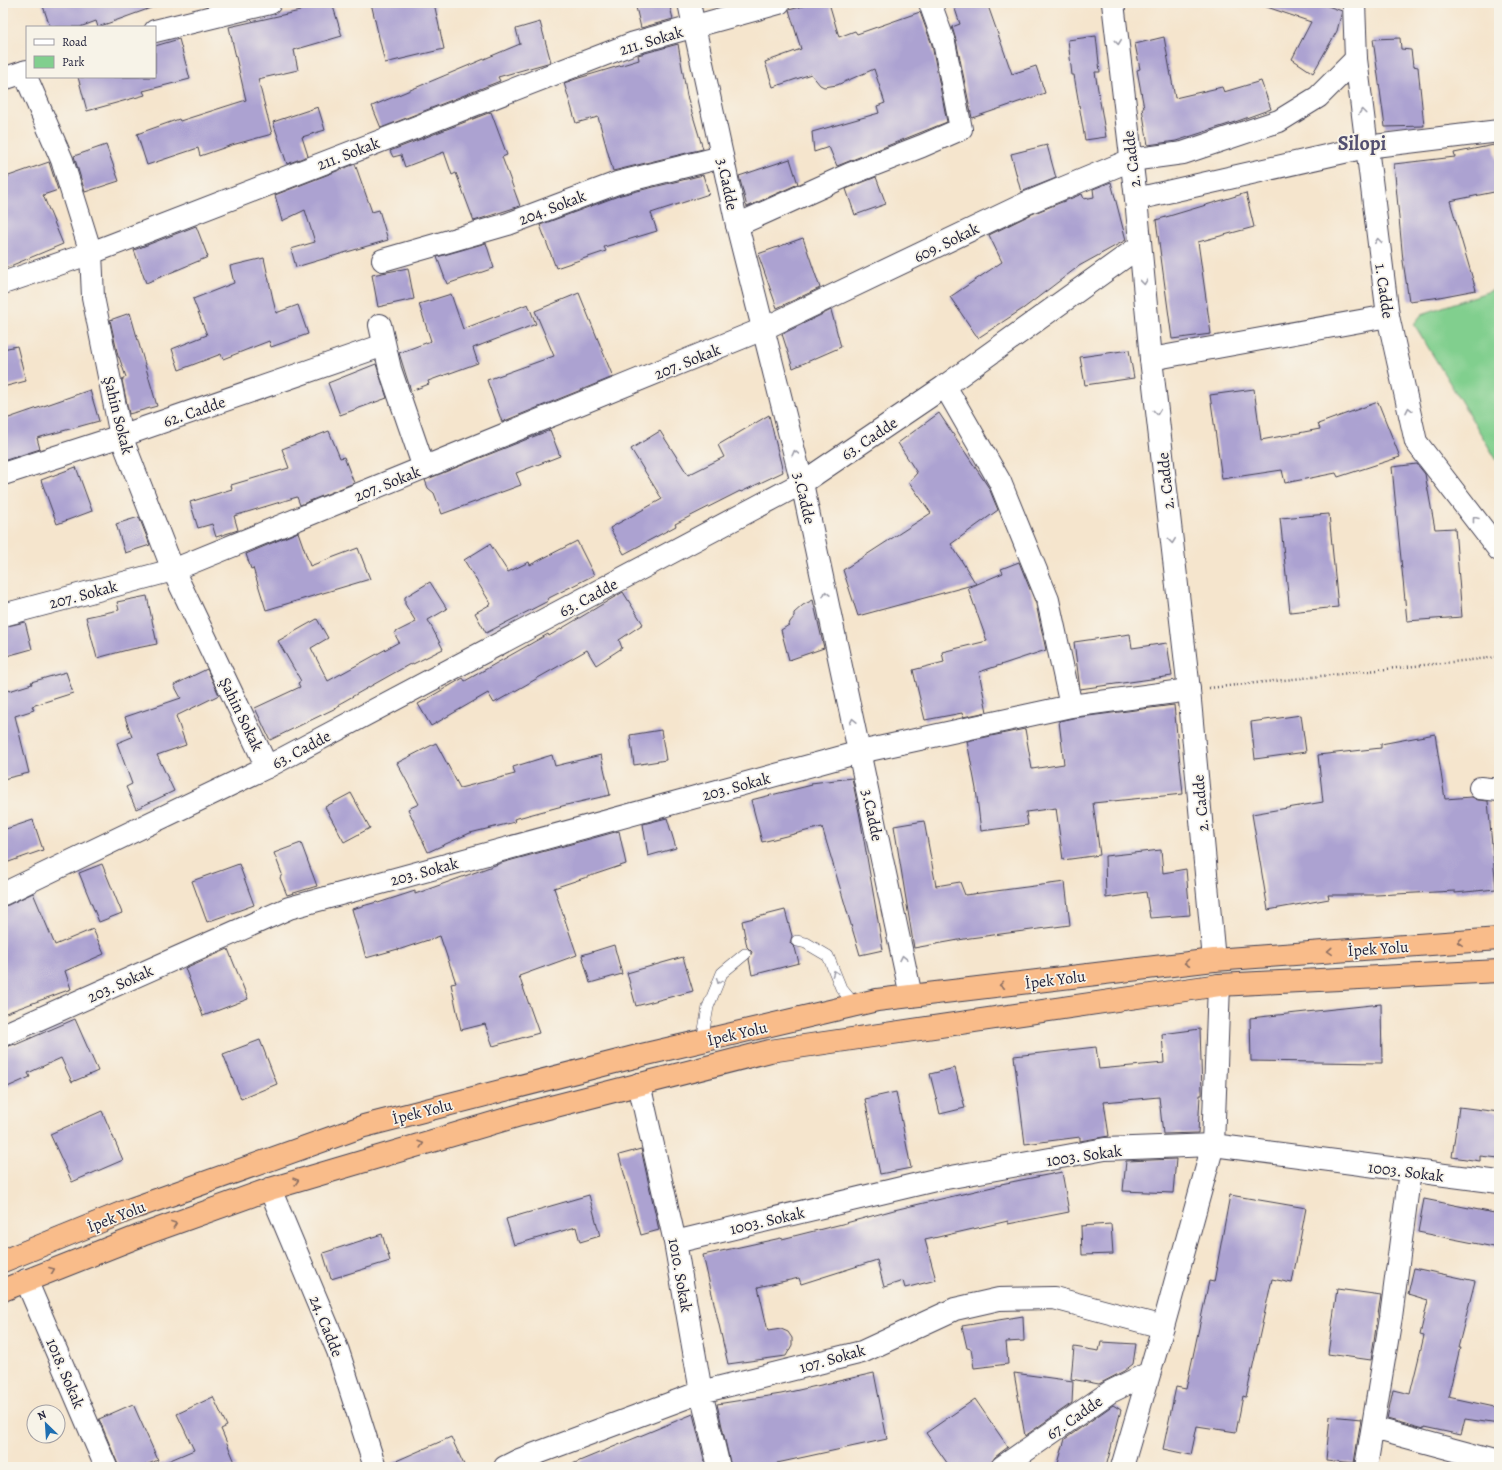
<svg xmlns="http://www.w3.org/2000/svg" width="1502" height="1470" viewBox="0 0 1502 1470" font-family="Alegreya,serif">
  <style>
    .green { fill: #81cf8e; stroke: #527864 }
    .building { fill: #aca2d1 }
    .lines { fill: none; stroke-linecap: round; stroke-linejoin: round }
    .service-casing { stroke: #423f51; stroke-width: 12 }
    .minor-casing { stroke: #423f51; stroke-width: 24 }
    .tertiary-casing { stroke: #423f51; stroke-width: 24 }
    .trunk-casing { stroke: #423f51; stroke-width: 24 }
    .path { stroke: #423f51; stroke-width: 2.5; stroke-dasharray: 1 3; stroke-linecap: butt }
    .service { stroke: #fff; stroke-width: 11 }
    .minor { stroke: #fff; stroke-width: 22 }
    .tertiary { stroke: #fff; stroke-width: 22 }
    .trunk { stroke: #f9bc8a; stroke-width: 22 }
    .oneway { stroke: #9c9ca7 }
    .oneway2 { stroke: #8e6f62 }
    .labels { text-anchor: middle; stroke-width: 3.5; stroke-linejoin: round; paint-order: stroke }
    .street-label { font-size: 16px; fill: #22223b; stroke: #f7f3e8 }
    .district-label { font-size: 20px; font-weight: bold; fill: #524f70; stroke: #f7f3e8 }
  </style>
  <rect width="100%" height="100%" fill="#f7f3e8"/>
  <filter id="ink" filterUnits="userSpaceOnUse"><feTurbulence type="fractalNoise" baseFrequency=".025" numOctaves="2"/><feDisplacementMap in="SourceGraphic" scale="8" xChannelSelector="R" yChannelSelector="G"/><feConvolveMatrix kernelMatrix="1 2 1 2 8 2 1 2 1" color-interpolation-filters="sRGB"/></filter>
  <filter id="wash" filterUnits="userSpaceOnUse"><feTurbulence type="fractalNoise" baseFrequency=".012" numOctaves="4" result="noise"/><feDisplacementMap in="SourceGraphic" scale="16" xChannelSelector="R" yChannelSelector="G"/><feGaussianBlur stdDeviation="0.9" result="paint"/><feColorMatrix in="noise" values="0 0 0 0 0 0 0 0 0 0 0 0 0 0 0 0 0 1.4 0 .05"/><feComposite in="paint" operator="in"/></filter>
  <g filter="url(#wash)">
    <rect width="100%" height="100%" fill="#f5e5cd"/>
    <path class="green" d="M 1499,288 L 1499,464 L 1414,324 L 1422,314 Z"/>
    <g id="blocks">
      <path class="building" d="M 42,3 L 158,3 L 159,5 L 98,27 L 96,21 L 80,27 L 50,27 Z
        M 308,3 L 332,3 L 342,36 L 294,50 L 298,70 L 258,79 L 272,134 L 232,145 L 200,156 L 198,148 L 147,165 L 137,134 L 179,119 L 180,121 L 246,100 L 229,27 L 300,11 L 299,6 Z
        M 371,3 L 434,3 L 444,49 L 385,63 Z
        M 635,3 L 669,3 L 673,19 L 641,28 Z
        M 814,3 L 829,3 L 839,37 L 855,31 L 857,34 L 920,12 L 932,45 L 947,122 L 837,166 L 829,147 L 814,152 L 812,132 L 879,113 L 877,106 L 885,103 L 874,69 L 837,85 L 824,87 L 820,85 L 811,74 L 773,87 L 765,62 L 801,49 L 789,10 Z
        M 953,3 L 987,3 L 1012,74 L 1036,66 L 1045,93 L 972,118 L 956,40 L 952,27 L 960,24 Z
        M 1264,3 L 1319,3 L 1342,11 L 1337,31 L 1313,73 L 1292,59 L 1311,22 L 1264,6 Z
        M 540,22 L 551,62 L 498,77 L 500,81 L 381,128 L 372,106 L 520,44 L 516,29 Z
        M 1096,36 L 1100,72 L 1095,72 L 1106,137 L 1085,140 L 1074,75 L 1072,75 L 1068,40 Z
        M 1164,37 L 1175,98 L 1222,87 L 1224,92 L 1261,81 L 1271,109 L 1235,122 L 1176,141 L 1148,145 L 1142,108 L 1144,108 L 1137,70 L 1140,69 L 1135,44 Z
        M 1400,38 L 1401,49 L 1411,50 L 1413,66 L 1418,67 L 1424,126 L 1385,127 L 1373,39 Z
        M 179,39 L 190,79 L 143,91 L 145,95 L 87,111 L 78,77 L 155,77 L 155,46 Z
        M 678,44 L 687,96 L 703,149 L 613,171 L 598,117 L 576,123 L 564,83 L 579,78 L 639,60 L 638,55 Z
        M 318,107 L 325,130 L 302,137 L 308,156 L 287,164 L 273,122 Z
        M 491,112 L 507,155 L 502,157 L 520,206 L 474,221 L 456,173 L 452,175 L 444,152 L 405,167 L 401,155 L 393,157 L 390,151 Z
        M 106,145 L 119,181 L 85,192 L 74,156 Z
        M 1047,145 L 1056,178 L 1021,192 L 1011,154 Z
        M 1494,145 L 1499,170 L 1499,191 L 1450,201 L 1476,290 L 1434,298 L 1409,301 L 1403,261 L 1394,164 L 1455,157 L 1454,153 Z
        M 790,159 L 798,184 L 747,207 L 739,176 Z
        M 49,162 L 58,190 L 43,195 L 63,244 L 3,269 L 3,178 Z
        M 355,164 L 372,212 L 379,210 L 388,240 L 296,267 L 291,249 L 315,242 L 305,210 L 282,221 L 275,195 Z
        M 703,175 L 709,194 L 651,213 L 657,231 L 604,247 L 606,251 L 556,268 L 540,225 L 621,195 Z
        M 876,177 L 886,204 L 855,215 L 846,189 Z
        M 1111,182 L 1126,240 L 1079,266 L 1024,308 L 978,338 L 950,297 L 1002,262 L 989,235 L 1032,214 L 1082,194 L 1084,199 L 1094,197 L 1093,189 Z
        M 1246,193 L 1254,227 L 1198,242 L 1211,334 L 1172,339 L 1156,220 Z
        M 196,226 L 208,257 L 146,283 L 134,250 Z
        M 803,238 L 820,288 L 777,308 L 758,254 Z
        M 486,243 L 494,268 L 447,284 L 437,257 Z
        M 264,258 L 276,313 L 298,305 L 308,334 L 271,347 L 269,341 L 223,359 L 221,354 L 179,370 L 172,349 L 207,335 L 193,299 L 234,283 L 230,266 Z
        M 408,268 L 414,299 L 378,307 L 372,275 Z
        M 579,293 L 613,377 L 502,422 L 487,380 L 554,356 L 535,311 Z
        M 451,294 L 463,329 L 528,304 L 536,324 L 473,348 L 478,363 L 428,381 L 429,384 L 411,391 L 399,353 L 431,341 L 419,304 Z
        M 831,310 L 841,347 L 793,368 L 782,334 Z
        M 130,313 L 157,406 L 129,414 L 122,380 L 126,377 L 119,357 L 118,357 L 118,356 L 110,320 Z
        M 17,346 L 26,381 L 3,387 L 3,349 Z
        M 1129,350 L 1134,378 L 1085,385 L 1080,357 Z
        M 376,364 L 387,398 L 340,415 L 328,383 Z
        M 1254,389 L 1261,440 L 1320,429 L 1318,424 L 1378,402 L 1400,457 L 1338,477 L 1336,473 L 1285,483 L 1282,470 L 1222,479 L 1210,395 Z
        M 90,390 L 99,421 L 37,438 L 40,449 L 3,461 L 3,420 Z
        M 939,413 L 989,488 L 998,510 L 951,544 L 976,584 L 858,616 L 843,570 L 931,513 L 909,482 L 917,473 L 898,443 Z
        M 769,415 L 783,472 L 741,492 L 740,491 L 675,524 L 676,526 L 624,554 L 610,528 L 662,499 L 631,449 L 660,431 L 688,475 L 724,457 L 718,445 Z
        M 550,430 L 560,456 L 516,473 L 521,485 L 442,514 L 434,493 L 428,488 L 425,480 Z
        M 329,431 L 340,458 L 344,457 L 354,483 L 300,505 L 297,497 L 234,516 L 238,530 L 216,537 L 212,524 L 198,528 L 190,502 L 232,489 L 231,485 L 289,468 L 282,449 Z
        M 1417,464 L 1425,474 L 1435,529 L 1455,528 L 1462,617 L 1407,621 L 1392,467 Z
        M 76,467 L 92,511 L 57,524 L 41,480 Z
        M 1329,514 L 1338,607 L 1290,612 L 1280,518 Z
        M 139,517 L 150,545 L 125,553 L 116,524 Z
        M 298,532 L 310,566 L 358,548 L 370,579 L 266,610 L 253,568 L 251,569 L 246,554 Z
        M 577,541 L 594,575 L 547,599 L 548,601 L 486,633 L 475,613 L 491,604 L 464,560 L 490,544 L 508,572 L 529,562 L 530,565 Z
        M 1019,562 L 1036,604 L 1046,650 L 979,672 L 987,712 L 963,717 L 962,713 L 925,720 L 913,670 L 944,662 L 942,652 L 987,641 L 968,588 L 1003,573 L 1001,569 Z
        M 430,582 L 447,609 L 428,620 L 443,649 L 411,665 L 410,664 L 339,704 L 340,706 L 270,740 L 255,708 L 300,687 L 298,683 L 301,681 L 278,641 L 317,619 L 328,638 L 311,648 L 328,681 L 399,642 L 394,633 L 416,622 L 405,604 L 405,597 Z
        M 623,592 L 643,624 L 619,640 L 622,648 L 596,665 L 587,650 L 494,703 L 488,693 L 431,726 L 418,704 L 463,678 L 465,681 L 548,634 L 549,636 Z
        M 147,596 L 157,644 L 127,650 L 97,658 L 86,617 L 119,610 L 117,602 Z
        M 813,600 L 824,648 L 789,660 L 781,630 L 789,625 L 790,622 L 794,617 L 794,613 L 803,605 Z
        M 25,622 L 32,649 L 3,657 L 3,627 Z
        M 1130,634 L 1132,648 L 1167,643 L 1172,676 L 1080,689 L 1074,642 Z
        M 207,669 L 219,695 L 176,716 L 186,745 L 157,755 L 174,791 L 136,809 L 126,787 L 132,784 L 117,743 L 132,737 L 125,717 L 181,698 L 174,685 Z
        M 66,672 L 73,693 L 32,706 L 34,710 L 15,716 L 29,773 L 3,779 L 3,691 L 9,690 L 9,691 L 32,684 L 31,682 Z
        M 1174,705 L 1183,794 L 1093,803 L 1100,855 L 1063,860 L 1056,808 L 1026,812 L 1028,825 L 981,831 L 976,789 L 967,741 L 1025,729 L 1032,769 L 1064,764 L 1059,721 L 1073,718 Z
        M 1301,715 L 1306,752 L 1255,759 L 1251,722 Z
        M 661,730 L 666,760 L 634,765 L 630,735 Z
        M 1435,734 L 1445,799 L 1472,797 L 1478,800 L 1488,801 L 1496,889 L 1455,893 L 1455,891 L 1376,895 L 1328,895 L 1329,899 L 1268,910 L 1252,814 L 1323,802 L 1318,755 L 1381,748 L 1381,744 Z
        M 436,743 L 460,788 L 515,774 L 513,767 L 552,755 L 555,766 L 601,755 L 610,795 L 566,805 L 514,819 L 515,822 L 470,833 L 428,852 L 408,809 L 419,804 L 397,763 Z
        M 852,778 L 860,817 L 883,950 L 860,955 L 822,827 L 762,842 L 751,800 L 812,785 L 811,783 Z
        M 351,793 L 370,828 L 344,842 L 325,807 Z
        M 667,818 L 676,848 L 648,856 L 643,824 Z
        M 33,820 L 43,850 L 3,864 L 3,830 Z
        M 924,821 L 936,886 L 960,882 L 965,895 L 1065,882 L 1070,925 L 970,938 L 914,948 L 894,826 Z
        M 619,831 L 626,864 L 554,888 L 577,955 L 519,976 L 539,1033 L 493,1046 L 485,1024 L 461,1030 L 451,984 L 456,983 L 440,936 L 398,950 L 398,949 L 366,958 L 352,909 L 377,902 L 378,903 L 415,891 L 415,894 L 501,863 Z
        M 301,843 L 317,886 L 287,895 L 280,878 L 282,874 L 274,853 Z
        M 1161,850 L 1163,873 L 1186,869 L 1190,915 L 1150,918 L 1146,892 L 1106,898 L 1105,856 Z
        M 102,864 L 122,913 L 99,922 L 79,873 Z
        M 239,864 L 254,905 L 207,922 L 192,881 Z
        M 33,893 L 55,945 L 93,929 L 104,954 L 65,971 L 71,989 L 3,1014 L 3,906 L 8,905 Z
        M 785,910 L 792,936 L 790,943 L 795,948 L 799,963 L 752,975 L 749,959 L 752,952 L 747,947 L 742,921 Z
        M 614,945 L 622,974 L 590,983 L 582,955 Z
        M 228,949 L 248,999 L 203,1016 L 185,968 Z
        M 683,957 L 693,991 L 636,1006 L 627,973 Z
        M 1381,1004 L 1382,1063 L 1251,1061 L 1250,1018 Z
        M 75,1019 L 98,1071 L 72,1082 L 61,1058 L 28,1073 L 30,1077 L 3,1089 L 3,1048 L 15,1044 L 15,1045 Z
        M 1200,1029 L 1202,1092 L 1202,1095 L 1200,1095 L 1198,1133 L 1163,1134 L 1159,1097 L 1104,1102 L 1109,1136 L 1080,1141 L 1080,1137 L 1025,1144 L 1014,1056 L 1096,1047 L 1099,1069 L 1164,1063 L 1162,1034 Z
        M 260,1040 L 277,1084 L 241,1099 L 223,1054 Z
        M 955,1068 L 965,1108 L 940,1114 L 930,1074 Z
        M 896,1092 L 911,1168 L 880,1174 L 865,1099 Z
        M 1459,1107 L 1499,1112 L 1499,1158 L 1480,1156 L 1480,1161 L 1452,1157 Z
        M 102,1111 L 123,1160 L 72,1182 L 50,1134 Z
        M 641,1149 L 659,1230 L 641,1235 L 619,1155 Z
        M 1176,1159 L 1173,1193 L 1123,1191 L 1126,1161 Z
        M 1062,1172 L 1069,1212 L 1008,1224 L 1008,1221 L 925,1240 L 936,1280 L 905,1288 L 903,1281 L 884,1287 L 877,1260 L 801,1284 L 799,1278 L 758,1287 L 768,1331 L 781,1329 L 788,1332 L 792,1338 L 792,1345 L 786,1356 L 728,1364 L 703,1255 L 781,1238 L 782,1239 L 846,1223 L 894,1210 L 1001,1185 L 1001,1184 Z
        M 589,1195 L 600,1236 L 580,1242 L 576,1227 L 514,1245 L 506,1219 Z
        M 1230,1195 L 1306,1208 L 1292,1283 L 1272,1279 L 1246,1397 L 1243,1396 L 1236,1432 L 1197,1426 L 1191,1455 L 1163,1449 L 1176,1387 L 1186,1389 L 1209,1281 L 1214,1282 Z
        M 1424,1199 L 1499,1214 L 1499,1248 L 1418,1232 Z
        M 1111,1224 L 1113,1254 L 1082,1255 L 1081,1226 Z
        M 382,1234 L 390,1261 L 331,1279 L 323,1253 Z
        M 1414,1268 L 1475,1281 L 1458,1348 L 1460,1348 L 1448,1397 L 1499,1408 L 1499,1424 L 1465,1419 L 1461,1435 L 1424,1427 L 1424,1429 L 1387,1419 L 1393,1390 L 1410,1394 L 1424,1336 L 1420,1335 L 1428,1300 L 1408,1294 Z
        M 1337,1289 L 1381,1295 L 1371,1360 L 1328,1354 Z
        M 1023,1316 L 1024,1341 L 1006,1342 L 1008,1364 L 974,1368 L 971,1349 L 967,1348 L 962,1326 Z
        M 1101,1342 L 1136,1344 L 1133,1364 L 1124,1371 L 1099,1384 L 1071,1379 L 1074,1347 L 1099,1351 Z
        M 874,1373 L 887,1439 L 777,1463 L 778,1467 L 731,1467 L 717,1404 L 781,1394 Z
        M 1014,1373 L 1073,1381 L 1072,1403 L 1025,1436 Z
        M 213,1397 L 227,1426 L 221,1429 L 237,1467 L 154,1467 L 194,1450 L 177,1414 Z
        M 975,1399 L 1008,1447 L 995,1457 L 989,1467 L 950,1467 L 926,1433 Z
        M 133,1404 L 158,1460 L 141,1467 L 119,1467 L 99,1419 Z
        M 1113,1405 L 1121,1410 L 1106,1467 L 1057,1467 L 1065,1439 Z
        M 693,1414 L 706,1467 L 565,1467 Z
        M 1330,1416 L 1361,1419 L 1354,1463 L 1326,1460 Z
        M 451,1437 L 465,1467 L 387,1467 L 387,1465 Z"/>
    </g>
  </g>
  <g filter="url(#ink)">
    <use href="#blocks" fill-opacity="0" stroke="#423f51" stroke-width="1"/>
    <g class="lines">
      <g class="service-casing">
        <path id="service" d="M 797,941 L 806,943 L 828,956 L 841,988 L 855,1005
          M 702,1041 L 708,1007 L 722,973 L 745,954"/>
      </g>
      <g class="minor-casing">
        <path id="minor" d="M 24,72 L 62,160 L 91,253 L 93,297 L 121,436 L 173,570 L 267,767
          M 1136,199 L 1366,147 L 1499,131
          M 737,225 L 850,174 L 922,146 L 961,129 L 944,42 L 930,3
          M 383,260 L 508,224 L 617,183 L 722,157
          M 3,283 L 91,253 L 634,43 L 779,3
          M 380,325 L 390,369 L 424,468
          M 1151,359 L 1388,316
          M 945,386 L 1000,482 L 1048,600 L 1071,706
          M 3,615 L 173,570 L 763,329 L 1027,203 L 1131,160 L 1183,153 L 1279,121 L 1318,97 L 1356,59
          M 1480,788 L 1499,790
          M 3,1035 L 289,908 L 860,752 L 1071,706 L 1189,690
          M 639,1084 L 675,1242 L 701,1392 L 719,1467
          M 675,1242 L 935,1180 L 1105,1149 L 1213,1145 L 1499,1182
          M 26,1280 L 106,1467
          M 1373,1428 L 1499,1462
          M 505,1467 L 519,1460 L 701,1392 L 862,1352 L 955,1309 L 999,1299 L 1054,1298 L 1163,1327
          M 1366,1467 L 1391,1317 L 1410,1171"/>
      </g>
      <g class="tertiary-casing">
        <path id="tertiary" d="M 689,3 L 737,225 L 802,483 L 911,996
          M 1113,3 L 1136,199 L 1151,359 L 1189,690 L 1214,960
          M 1354,3 L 1356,59 L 1388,316 L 1416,442 L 1499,550
          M 155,31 L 270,3
          M 3,79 L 27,71
          M 3,474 L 121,436 L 384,345
          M 3,894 L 267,767 L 802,483 L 945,386 L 1140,246
          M 270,1189 L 338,1351 L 375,1467
          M 1002,1467 L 1110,1392 L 1149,1373
          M 1122,1467 L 1163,1327 L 1213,1145 L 1219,985"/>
      </g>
      <g class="trunk-casing">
        <path id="trunk" d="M 3,1261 L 131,1209 L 364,1126 L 642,1055 L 877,1000 L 1214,960 L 1499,939
          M 3,1290 L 142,1235 L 270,1189 L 520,1115 L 770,1051 L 1219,985 L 1499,971"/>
      </g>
      <path class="path" d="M 1209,688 L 1499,657"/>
      <use href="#service" class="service"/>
      <use href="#minor" class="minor"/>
      <use href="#tertiary" class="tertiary"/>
      <use href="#trunk" class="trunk"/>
    </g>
    <defs><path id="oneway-chevron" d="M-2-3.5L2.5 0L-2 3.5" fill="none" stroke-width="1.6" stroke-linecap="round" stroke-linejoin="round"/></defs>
    <g class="oneway">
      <use href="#oneway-chevron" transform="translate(1118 42) rotate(84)"/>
      <use href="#oneway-chevron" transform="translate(1362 112) rotate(-97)"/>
      <use href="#oneway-chevron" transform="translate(1378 241) rotate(-97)"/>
      <use href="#oneway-chevron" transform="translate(1144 282) rotate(84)"/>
      <use href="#oneway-chevron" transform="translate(1409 410) rotate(-102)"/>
      <use href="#oneway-chevron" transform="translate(1157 412) rotate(84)"/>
      <use href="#oneway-chevron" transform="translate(795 453) rotate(-104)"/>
      <use href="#oneway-chevron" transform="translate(1475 519) rotate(-128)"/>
      <use href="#oneway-chevron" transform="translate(1172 541) rotate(84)"/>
      <use href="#oneway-chevron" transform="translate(826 594) rotate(-102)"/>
      <use href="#oneway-chevron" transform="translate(853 721) rotate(-102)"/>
      <use href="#oneway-chevron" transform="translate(903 958) rotate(-102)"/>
      <use href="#oneway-chevron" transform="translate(835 973) rotate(-111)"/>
      <use href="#oneway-chevron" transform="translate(719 981) rotate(113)"/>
    </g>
    <g class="oneway2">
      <use href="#oneway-chevron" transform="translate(1460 942) rotate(176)"/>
      <use href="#oneway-chevron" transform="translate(1330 951) rotate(176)"/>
      <use href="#oneway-chevron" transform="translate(1187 963) rotate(173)"/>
      <use href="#oneway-chevron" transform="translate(1002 985) rotate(173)"/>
      <use href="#oneway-chevron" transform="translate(421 1144) rotate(-17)"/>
      <use href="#oneway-chevron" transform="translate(296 1181) rotate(-16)"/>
      <use href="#oneway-chevron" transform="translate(174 1224) rotate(-20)"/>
      <use href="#oneway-chevron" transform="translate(52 1270) rotate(-21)"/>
    </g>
  </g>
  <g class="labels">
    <g class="street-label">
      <text transform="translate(651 40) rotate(-17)" y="6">211. Sokak</text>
      <text transform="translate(348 153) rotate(-21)" y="6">211. Sokak</text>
      <text transform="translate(1131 159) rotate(-97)" y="6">2. Cadde</text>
      <text transform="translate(728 184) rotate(78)" y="6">3.Cadde</text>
      <text transform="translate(552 207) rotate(-21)" y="6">204. Sokak</text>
      <text transform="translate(946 242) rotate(-26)" y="6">609. Sokak</text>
      <text transform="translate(1385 291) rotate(82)" y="6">1. Cadde</text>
      <text transform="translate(687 361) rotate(-22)" y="6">207. Sokak</text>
      <text transform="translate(194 411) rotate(-19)" y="6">62. Cadde</text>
      <text transform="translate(119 415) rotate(76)" y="6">Şahin Sokak</text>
      <text transform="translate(869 438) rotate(-34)" y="6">63. Cadde</text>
      <text transform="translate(1165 481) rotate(-96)" y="6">2. Cadde</text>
      <text transform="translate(387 483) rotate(-22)" y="6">207. Sokak</text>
      <text transform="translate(805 498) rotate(77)" y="6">3.Cadde</text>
      <text transform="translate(83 594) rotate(-15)" y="6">207. Sokak</text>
      <text transform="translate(588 597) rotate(-28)" y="6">63. Cadde</text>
      <text transform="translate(242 714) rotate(64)" y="6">Şahin Sokak</text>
      <text transform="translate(301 749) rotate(-28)" y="6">63. Cadde</text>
      <text transform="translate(736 786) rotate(-15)" y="6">203. Sokak</text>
      <text transform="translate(1200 803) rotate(-95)" y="6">2. Cadde</text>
      <text transform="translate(873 815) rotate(78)" y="6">3.Cadde</text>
      <text transform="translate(424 871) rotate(-15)" y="6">203. Sokak</text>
      <text transform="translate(1378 948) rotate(-4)" y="6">İpek Yolu</text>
      <text transform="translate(1055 979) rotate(-7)" y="6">İpek Yolu</text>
      <text transform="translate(120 983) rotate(-24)" y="6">203. Sokak</text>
      <text transform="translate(737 1033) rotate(-13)" y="6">İpek Yolu</text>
      <text transform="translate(422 1111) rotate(-14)" y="6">İpek Yolu</text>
      <text transform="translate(1084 1155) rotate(-8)" y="6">1003. Sokak</text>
      <text transform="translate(1406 1171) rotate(7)" y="6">1003. Sokak</text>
      <text transform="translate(116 1216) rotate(-21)" y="6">İpek Yolu</text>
      <text transform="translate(767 1220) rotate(-13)" y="6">1003. Sokak</text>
      <text transform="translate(681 1275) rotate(80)" y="6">1010. Sokak</text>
      <text transform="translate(327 1326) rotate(68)" y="6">24. Cadde</text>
      <text transform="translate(832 1358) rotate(-16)" y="6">107. Sokak</text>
      <text transform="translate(66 1373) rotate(67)" y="6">1018. Sokak</text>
      <text transform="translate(1074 1417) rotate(-35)" y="6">67. Cadde</text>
    </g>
    <g class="district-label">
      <text x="1362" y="150">Silopi</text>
    </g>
  </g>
  <rect width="1502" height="1470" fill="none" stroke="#f7f3e8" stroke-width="16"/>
  <rect x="26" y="26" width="130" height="52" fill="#f7f3e8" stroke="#a29fa3"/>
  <rect x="34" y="39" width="20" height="6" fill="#ffffff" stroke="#a29fa3"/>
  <text x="62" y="46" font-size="12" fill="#22223b">Road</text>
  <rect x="34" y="56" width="20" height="12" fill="#81cf8e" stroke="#a29fa3"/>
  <text x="62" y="66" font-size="12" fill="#22223b">Park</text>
  <g transform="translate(46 1424) rotate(335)"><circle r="19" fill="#f7f3e8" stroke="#a29fa3"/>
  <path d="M0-3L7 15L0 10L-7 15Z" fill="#1f6fb2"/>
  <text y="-6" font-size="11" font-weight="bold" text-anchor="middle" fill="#22223b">N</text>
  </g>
</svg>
